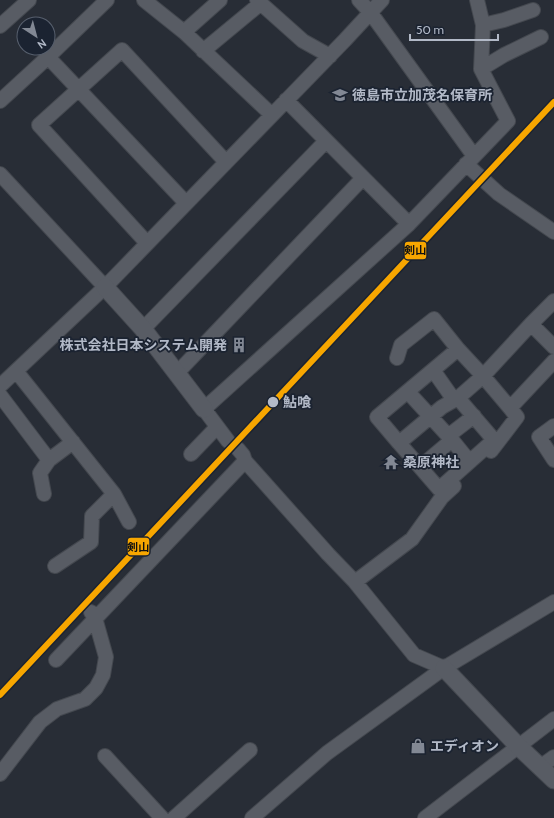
<svg xmlns="http://www.w3.org/2000/svg" width="554" height="818" viewBox="0 0 554 818" font-family="Cabin,'Noto Sans JP',sans-serif">
  <style>
    .lines { fill: none; stroke-linecap: round; stroke-linejoin: round }
    .minor-casing { stroke: #44484f; stroke-width: 16 }
    .tertiary-casing { stroke: #44484f; stroke-width: 19 }
    .minor { stroke: #585c64; stroke-width: 14 }
    .tertiary { stroke: #585c64; stroke-width: 17 }
    .rail-1-casing { stroke: #1b2331; stroke-width: 9 }
    .rail-1 { stroke: #f7a600; stroke-width: 6 }
    .stop-dot { fill: #b2b9c7; stroke: #1b2331; stroke-width: 1.5 }
    .labels { text-anchor: middle; stroke-width: 3.5; stroke-linejoin: round; paint-order: stroke }
    .poi-label { font-size: 14px; font-weight: bold; fill: #b2b9c7; stroke: #1b2331; text-anchor: start }
    .stop-label { font-size: 14px; font-weight: bold; fill: #b2b9c7; stroke: #1b2331; text-anchor: start }
    .line-badge { stroke: #1b2331; stroke-width: 1.5 }
    .pale-badge-label { font-size: 11px; text-anchor: middle; font-weight: bold; fill: #111 }
  </style>
  <rect width="100%" height="100%" fill="#282d36"/>
  <g class="lines">
    <g class="minor-casing">
      <path id="minor" d="M 144,0 L 184,32 L 272,115
        M 257,0 L 303,41 L 330,56
        M 359,0 L 370,12 L 474,156
        M 483,25 L 504,20 L 533,10
        M 0,26 L 29,0
        M 184,32 L 220,0
        M 203,51 L 261,3
        M 48,57 L 186,203
        M 481,69 L 504,55 L 541,37
        M 286,100 L 409,224
        M 0,101 L 48,57 L 107,0
        M 466,164 L 499,194 L 554,232
        M 0,174 L 105,287
        M 147,243 L 39,125 L 122,50 L 226,162
        M 554,301 L 531,324 L 483,376 L 458,398 L 442,407 L 399,443 L 377,417 L 458,349 L 483,376 L 510,408 L 554,361
        M 531,324 L 554,347
        M 143,329 L 326,141
        M 397,358 L 401,345 L 434,319 L 458,349
        M 433,370 L 454,400
        M 16,371 L 114,494 L 92,516 L 91,542 L 55,566
        M 177,373 L 363,178
        M 0,386 L 105,287 L 345,40 L 382,0
        M 408,392 L 452,440 L 420,467 L 439,489 L 494,440 L 458,398
        M 0,395 L 49,460 L 40,473 L 44,494
        M 554,426 L 539,437 L 554,460
        M 448,436 L 474,416
        M 452,440 L 469,461
        M 228,441 L 204,409 L 409,224 L 508,121 L 481,69 L 483,25 L 477,0
        M 399,443 L 420,467
        M 238,449 L 243,455 L 245,461 L 328,554 L 355,582 L 414,655 L 444,668
        M 491,451 L 517,417 L 510,408
        M 191,454 L 217,427
        M 49,460 L 73,442
        M 114,494 L 129,522
        M 355,582 L 412,539 L 442,497 L 454,486
        M 56,660 L 245,461
        M 105,756 L 162,818
        M 540,767 L 554,757
        M 0,774 L 40,722 L 57,709 L 85,699 L 96,688 L 103,675 L 106,657 L 95,618 L 91,612
        M 174,818 L 250,750
        M 252,818 L 327,753 L 444,668 L 554,602
        M 425,818 L 554,719"/>
    </g>
    <g class="tertiary-casing">
      <path id="tertiary" d="M 105,287 L 143,329 L 204,409
        M 444,668 L 518,746 L 554,780"/>
    </g>
    <use href="#minor" class="minor"/>
    <use href="#tertiary" class="tertiary"/>
    <g class="rail-1-casing">
      <path id="rail-1" d="M 0,695 L 554,102"/>
    </g>
    <use href="#rail-1" class="rail-1"/>
  </g>
  <defs>
    <g id="school-bare" transform="scale(1.2)"><path d="M0-5L7-2L0 1L-7-2ZM-4 1L0 2.5L4 1V4Q0 6-4 4Z" fill="#828894" stroke="#1b2331" stroke-width="2.5" paint-order="stroke"/></g>
    <g id="building-bare" transform="scale(1.2)"><path d="M-4-6H4V6H1V3H-1V6H-4ZM-2.5-4.3h1.7v1.8h-1.7ZM.8-4.3h1.7v1.8H.8ZM-2.5-1h1.7V.8h-1.7ZM.8-1h1.7V.8H.8Z" fill="#828894" stroke="#1b2331" stroke-width="2.5" paint-order="stroke"/></g>
    <g id="temple-bare" transform="scale(1.2)"><path d="M0-6L5-2H3V0L6.5 2.5H4V6H1.5V3h-3V6H-4V2.5H-6.5L-3 0V-2H-5Z" fill="#828894" stroke="#1b2331" stroke-width="2.5" paint-order="stroke"/></g>
    <g id="shop-bare" transform="scale(1.2)"><path d="M-5-2.5h2.3a2.7 3.5 0 0 1 5.4 0H5L5.5 6h-11ZM-1.5-2.5h3a1.5 2.3 0 0 0-3 0Z" fill="#828894" stroke="#1b2331" stroke-width="2.5" paint-order="stroke"/></g>
  </defs>
  <g fill-rule="evenodd">
    <use href="#school-bare" x="340" y="95"/>
    <use href="#building-bare" x="239" y="345"/>
    <use href="#temple-bare" x="391" y="462"/>
    <use href="#shop-bare" x="418" y="746"/>
  </g>
  <circle class="stop-dot" cx="273" cy="402" r="6"/>
  <g class="labels">
    <g class="poi-label">
      <text x="352" y="100">徳島市立加茂名保育所</text>
      <text x="227" y="350" text-anchor="end">株式会社日本システム開発</text>
      <text x="403" y="467">桑原神社</text>
      <text x="430" y="751">エディオン</text>
    </g>
    <g class="stop-label">
      <text x="283" y="407">鮎喰</text>
    </g>
  </g>
  <g class="line-badge">
    <rect x="404" y="241" width="23" height="19" rx="4" fill="#f7a600"/>
    <rect x="127" y="537" width="23" height="19" rx="4" fill="#f7a600"/>
  </g>
  <g class="pale-badge-label">
    <text x="415" y="254">剣山</text>
    <text x="138" y="551">剣山</text>
  </g>
  <g transform="translate(36 36) rotate(144)"><circle r="19" fill="#1b2331" stroke="#575f6d"/>
  <path d="M0-3L7 15L0 10L-7 15Z" fill="#828894"/>
  <text y="-6" font-size="11" font-weight="bold" text-anchor="middle" fill="#b2b9c7">N</text>
  </g>
  <path d="M410 34v6h88v-6" fill="none" stroke="#b2b9c7" stroke-width="2"/>
  <text x="416" y="34" font-size="12" fill="#b2b9c7" stroke="#1b2331" stroke-width="3" paint-order="stroke">50 m</text>
</svg>
